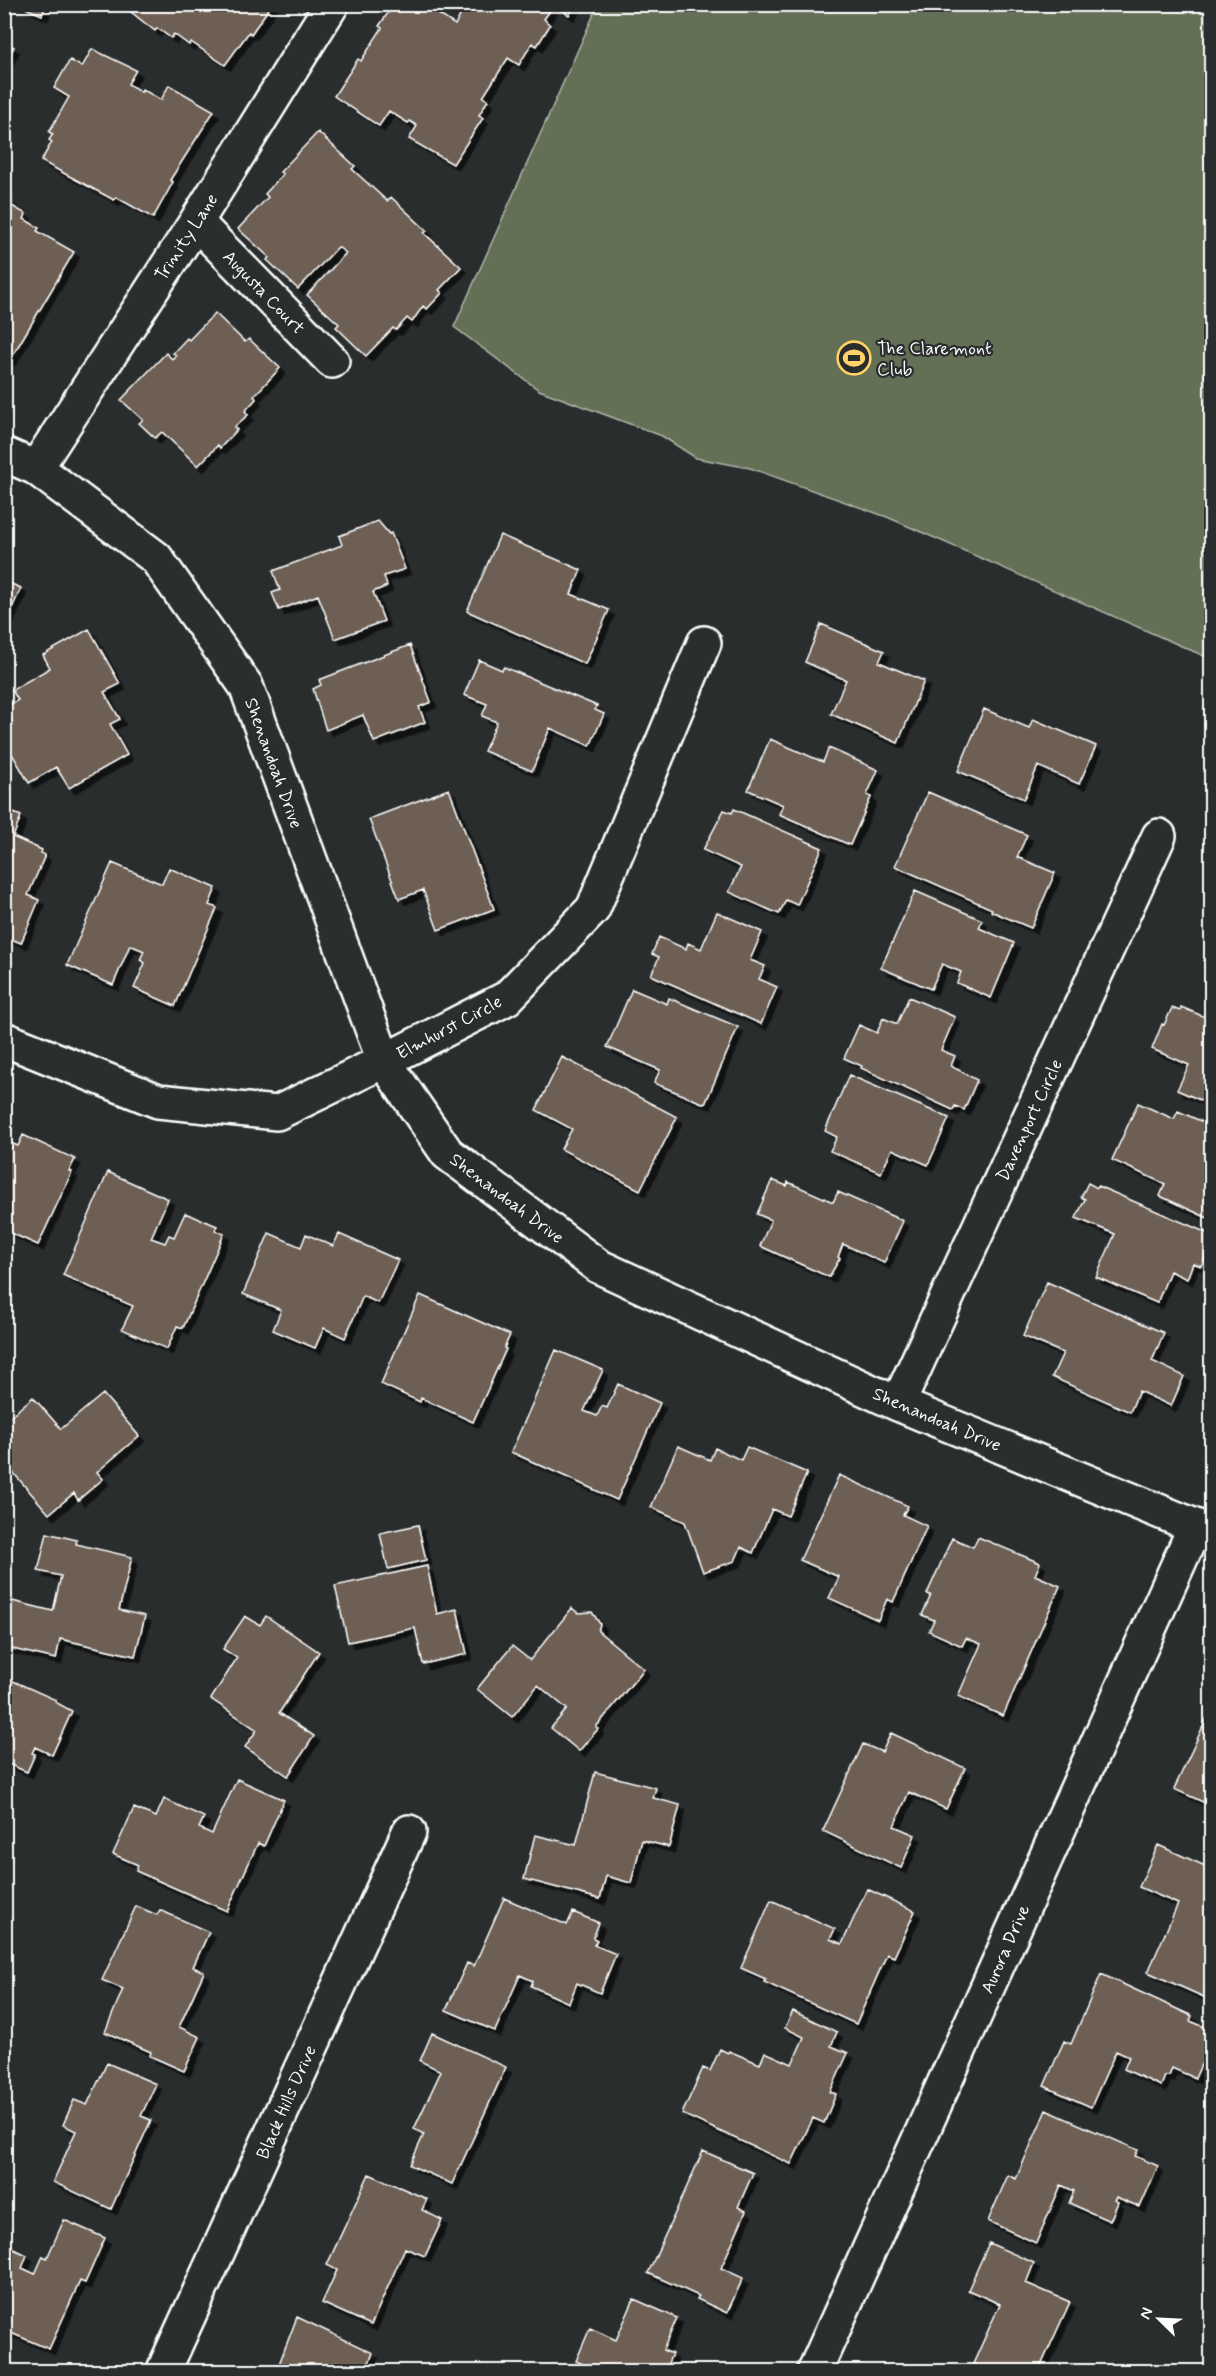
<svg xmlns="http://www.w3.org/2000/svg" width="1216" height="2376" viewBox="0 0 1216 2376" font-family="Mynerve,sans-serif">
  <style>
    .green { fill: #636f56; stroke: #b1b7aa; stroke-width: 1.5 }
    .building { fill: #6d5f53; stroke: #fff; stroke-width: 1.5; filter: url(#shadow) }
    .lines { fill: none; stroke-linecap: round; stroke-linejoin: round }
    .minor-casing { stroke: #fff; stroke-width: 38 }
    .minor { stroke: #2a2d2e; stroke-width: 33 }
    .labels { text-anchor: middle; stroke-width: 4.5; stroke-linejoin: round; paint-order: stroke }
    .street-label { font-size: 18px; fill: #fff; stroke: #2a2d2e }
    .poi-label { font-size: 18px; fill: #fff; stroke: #2a2d2e; text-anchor: start }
  </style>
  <defs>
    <filter id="shadow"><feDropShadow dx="5.5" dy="5.5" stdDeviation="0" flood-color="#0009"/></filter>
  </defs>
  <rect width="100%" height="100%" fill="#2a2d2e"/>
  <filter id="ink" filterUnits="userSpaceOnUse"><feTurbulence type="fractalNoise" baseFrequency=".0167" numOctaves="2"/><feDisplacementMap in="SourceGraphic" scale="12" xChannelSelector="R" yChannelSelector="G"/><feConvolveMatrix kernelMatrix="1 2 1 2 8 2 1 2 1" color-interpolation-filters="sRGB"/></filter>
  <g filter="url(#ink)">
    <path class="green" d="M 598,5 L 1211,5 L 1211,659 L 887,517 L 750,468 L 696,458 L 662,436 L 539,390 L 454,327 Z"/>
    <path class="building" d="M 16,4 L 46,4 L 42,15 Z
      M 121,4 L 272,4 L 251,34 L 249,32 L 225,65 L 191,42 L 189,45 L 174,34 L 171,38 L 157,28 L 155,31 Z
      M 394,4 L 423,4 L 455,25 L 460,16 L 443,4 L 576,4 L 569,15 L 554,5 L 544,19 L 550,25 L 537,46 L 532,43 L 519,65 L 508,58 L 483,97 L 488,100 L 479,115 L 483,118 L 453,164 L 409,139 L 417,126 L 410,121 L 408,123 L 389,111 L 379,126 L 334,96 L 358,59 L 361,61 L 382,28 L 379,26 Z
      M 4,43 L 14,47 L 4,65 Z
      M 92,49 L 136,70 L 128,84 L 141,92 L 142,89 L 161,100 L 169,85 L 214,111 L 170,180 L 173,182 L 153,218 L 116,197 L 114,200 L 41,161 L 52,142 L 49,140 L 53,134 L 49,132 L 69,97 L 54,88 L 70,60 L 82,67 Z
      M 318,132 L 355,166 L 352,169 L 387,201 L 391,197 L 427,231 L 424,233 L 461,267 L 439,290 L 442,293 L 427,309 L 423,306 L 412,322 L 407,318 L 396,330 L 393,328 L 366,356 L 336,327 L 339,324 L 307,295 L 346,253 L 338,247 L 298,289 L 267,260 L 269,257 L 238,229 L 268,197 L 265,194 L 283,174 L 280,172 Z
      M 4,198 L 12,202 L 10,205 L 26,214 L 24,219 L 39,228 L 37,231 L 74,252 L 10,360 L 4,357 Z
      M 215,313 L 245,342 L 249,339 L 280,368 L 254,396 L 256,399 L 245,411 L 248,415 L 234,427 L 237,430 L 220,448 L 218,445 L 198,466 L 162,432 L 155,438 L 139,423 L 143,420 L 121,400 L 166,353 L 172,359 L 176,355 L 173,353 L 187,338 L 189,340 Z
      M 378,521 L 389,534 L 391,533 L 405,569 L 384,576 L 387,586 L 373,592 L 384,621 L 335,639 L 318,595 L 279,610 L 272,593 L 280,590 L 273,571 L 342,545 L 339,536 Z
      M 500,535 L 581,570 L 571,594 L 609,610 L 585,664 L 467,611 Z
      M 4,581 L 21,588 L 4,626 Z
      M 821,624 L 884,651 L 879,662 L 924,681 L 898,743 L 831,714 L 846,680 L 805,662 Z
      M 89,629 L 120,684 L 104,692 L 120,719 L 110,724 L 127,755 L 69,788 L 56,767 L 29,783 L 4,740 L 4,708 L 18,700 L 12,690 L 50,668 L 43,655 Z
      M 410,645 L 431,702 L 419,707 L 425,722 L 374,742 L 363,715 L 326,730 L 313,689 L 321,685 L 319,680 Z
      M 479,660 L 502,670 L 504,667 L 597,706 L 595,710 L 604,714 L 590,746 L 550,728 L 532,771 L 484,751 L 497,722 L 482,716 L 487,704 L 464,695 Z
      M 984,709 L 1029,728 L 1033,719 L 1096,746 L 1079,784 L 1038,766 L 1024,799 L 958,771 Z
      M 770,739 L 823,762 L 829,748 L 878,770 L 867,795 L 871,797 L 850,845 L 779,814 L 783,805 L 748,790 Z
      M 449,789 L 494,909 L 438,930 L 423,890 L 399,899 L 369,819 Z
      M 928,792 L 1027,835 L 1017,857 L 1055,873 L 1031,928 L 991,911 L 992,909 L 895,866 Z
      M 4,809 L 21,816 L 13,837 L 42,850 L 41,853 L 45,855 L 28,895 L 39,900 L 21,943 L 4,936 Z
      M 734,809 L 822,848 L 797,905 L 786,900 L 779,914 L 729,892 L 741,867 L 703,850 L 724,810 L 732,813 Z
      M 112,863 L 162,884 L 169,868 L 216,888 L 209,905 L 217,908 L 175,1006 L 134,988 L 145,963 L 140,960 L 144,951 L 130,945 L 113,985 L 67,965 Z
      M 915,891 L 982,920 L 979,928 L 1014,943 L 991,998 L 957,983 L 961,972 L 942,964 L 931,989 L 881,968 Z
      M 717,912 L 762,932 L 750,960 L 765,966 L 759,979 L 777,987 L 761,1024 L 651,975 L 659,957 L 652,954 L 659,937 L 686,949 L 688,943 L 701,949 Z
      M 1212,970 L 1212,990 L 1204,987 Z
      M 632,989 L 667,1004 L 669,998 L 738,1027 L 705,1104 L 654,1083 L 660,1070 L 607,1047 Z
      M 909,997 L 955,1017 L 941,1050 L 955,1056 L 951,1066 L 977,1080 L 964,1110 L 955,1106 L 953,1110 L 861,1068 L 862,1066 L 844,1058 L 859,1025 L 877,1033 L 883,1018 L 897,1024 Z
      M 1181,1007 L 1212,1020 L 1212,1105 L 1177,1090 L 1189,1065 L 1152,1049 L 1162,1024 L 1164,1025 L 1172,1008 L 1180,1011 Z
      M 562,1057 L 677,1117 L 640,1190 L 561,1149 L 572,1129 L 536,1110 Z
      M 849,1075 L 949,1118 L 928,1165 L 892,1149 L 881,1173 L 830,1151 L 837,1137 L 825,1131 Z
      M 1138,1103 L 1174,1119 L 1178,1111 L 1212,1126 L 1210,1219 L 1160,1196 L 1165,1184 L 1112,1160 Z
      M 23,1135 L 75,1159 L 69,1171 L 72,1172 L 38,1245 L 4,1230 L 4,1140 L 18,1146 Z
      M 108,1172 L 168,1199 L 151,1238 L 165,1243 L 169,1235 L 174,1237 L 185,1213 L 217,1226 L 215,1230 L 224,1234 L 183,1328 L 177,1326 L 167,1349 L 122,1329 L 133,1306 L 63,1275 Z
      M 772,1180 L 787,1186 L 788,1182 L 833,1202 L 838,1192 L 903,1221 L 884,1263 L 843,1244 L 838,1257 L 840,1258 L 829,1277 L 760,1246 L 771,1220 L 757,1214 Z
      M 1088,1183 L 1097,1188 L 1098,1186 L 1212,1235 L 1212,1241 L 1201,1266 L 1193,1263 L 1187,1279 L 1170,1271 L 1157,1303 L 1096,1277 L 1115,1234 L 1076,1218 L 1085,1199 L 1081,1197 Z
      M 269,1233 L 301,1247 L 306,1234 L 333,1246 L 339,1234 L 398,1260 L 378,1303 L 363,1296 L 345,1338 L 324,1328 L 315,1348 L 273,1330 L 281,1310 L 243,1294 Z
      M 1047,1282 L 1164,1333 L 1152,1361 L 1184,1376 L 1171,1406 L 1139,1391 L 1130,1412 L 1052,1377 L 1063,1353 L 1023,1336 Z
      M 420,1295 L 510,1335 L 504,1348 L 506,1349 L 473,1422 L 421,1398 L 420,1402 L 381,1384 Z
      M 556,1350 L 603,1370 L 584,1411 L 597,1416 L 602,1406 L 607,1408 L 618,1384 L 660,1403 L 617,1500 L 511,1452 Z
      M 103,1394 L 139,1436 L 97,1472 L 103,1479 L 78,1500 L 74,1493 L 49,1514 L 4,1462 L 4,1422 L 33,1397 L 61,1429 Z
      M 678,1446 L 710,1460 L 715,1448 L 741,1460 L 747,1447 L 807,1473 L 788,1516 L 772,1509 L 753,1553 L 741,1547 L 735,1561 L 703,1572 L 685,1522 L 651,1507 Z
      M 839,1475 L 908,1506 L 903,1515 L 927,1526 L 893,1602 L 887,1599 L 878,1620 L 829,1598 L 839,1577 L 800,1560 Z
      M 418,1525 L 426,1560 L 388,1569 L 380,1533 Z
      M 47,1533 L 77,1540 L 76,1544 L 132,1557 L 119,1610 L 145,1616 L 135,1656 L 60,1639 L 56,1659 L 4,1647 L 4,1634 L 12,1601 L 53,1611 L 61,1576 L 38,1571 Z
      M 978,1537 L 1040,1563 L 1035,1575 L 1060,1586 L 1003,1716 L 958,1696 L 981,1644 L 966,1638 L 962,1646 L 929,1631 L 934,1620 L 922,1615 L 931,1595 L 927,1594 L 952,1538 L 973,1547 Z
      M 427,1566 L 437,1614 L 457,1609 L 467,1654 L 423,1664 L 415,1628 L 348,1642 L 335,1586 Z
      M 572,1608 L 578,1613 L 592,1612 L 600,1624 L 598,1631 L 644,1669 L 596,1727 L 598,1729 L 579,1751 L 551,1728 L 567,1709 L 538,1685 L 512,1717 L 477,1689 L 512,1646 L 530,1660 Z
      M 245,1616 L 260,1625 L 266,1616 L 319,1652 L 279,1713 L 314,1736 L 288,1776 L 245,1747 L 257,1730 L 211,1699 L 237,1658 L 223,1649 Z
      M 4,1677 L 56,1700 L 55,1702 L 72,1711 L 52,1755 L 35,1747 L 32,1753 L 35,1754 L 27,1772 L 4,1762 Z
      M 1212,1707 L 1212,1806 L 1174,1789 Z
      M 891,1733 L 965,1768 L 946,1809 L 909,1792 L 894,1826 L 915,1835 L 901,1868 L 823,1831 L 863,1744 L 882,1752 Z
      M 595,1772 L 656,1788 L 653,1798 L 680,1805 L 669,1847 L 642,1840 L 631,1883 L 606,1876 L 600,1899 L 524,1879 L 535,1835 L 576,1845 Z
      M 237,1779 L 284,1800 L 264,1846 L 258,1843 L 227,1911 L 136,1871 L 138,1865 L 113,1854 L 134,1808 L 156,1817 L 164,1799 L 204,1817 L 199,1828 L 212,1834 Z
      M 1158,1845 L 1212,1869 L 1212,1987 L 1206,1998 L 1148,1972 L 1178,1904 L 1139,1887 Z
      M 867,1889 L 915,1911 L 894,1957 L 887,1954 L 856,2024 L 764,1982 L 766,1979 L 741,1968 L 771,1900 L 835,1929 L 830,1939 L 842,1944 Z
      M 504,1898 L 567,1925 L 573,1912 L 599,1923 L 593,1938 L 597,1940 L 594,1945 L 616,1954 L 600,1993 L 577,1983 L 569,2003 L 531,1986 L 533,1981 L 520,1975 L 495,2031 L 446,2010 L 467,1963 L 474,1966 Z
      M 136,1906 L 157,1915 L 160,1910 L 209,1932 L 193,1967 L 204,1972 L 179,2027 L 200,2037 L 184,2071 L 150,2056 L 151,2052 L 105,2032 L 123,1989 L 102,1980 Z
      M 1101,1974 L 1192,2016 L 1190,2021 L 1212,2030 L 1212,2041 L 1195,2078 L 1172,2068 L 1169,2076 L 1165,2076 L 1161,2086 L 1124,2069 L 1129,2057 L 1116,2051 L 1091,2107 L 1044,2086 L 1064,2041 L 1071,2044 Z
      M 793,2011 L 837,2032 L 831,2046 L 848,2053 L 830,2092 L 836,2094 L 824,2123 L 813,2118 L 791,2164 L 682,2114 L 703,2068 L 710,2071 L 720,2049 L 728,2053 L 729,2051 L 760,2064 L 765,2052 L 792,2064 L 804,2037 L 785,2028 Z
      M 432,2033 L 506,2067 L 452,2184 L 410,2165 L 424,2134 L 414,2129 L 441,2071 L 420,2061 Z
      M 107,2063 L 156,2084 L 141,2116 L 151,2120 L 111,2209 L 53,2182 L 76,2131 L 63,2125 L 74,2100 L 87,2105 Z
      M 1046,2110 L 1138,2150 L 1135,2156 L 1158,2166 L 1140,2207 L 1116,2197 L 1114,2200 L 1118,2202 L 1110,2221 L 1069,2203 L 1074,2191 L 1061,2185 L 1036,2243 L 988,2221 L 1008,2175 L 1016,2179 Z
      M 703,2151 L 753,2173 L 738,2207 L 746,2211 L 721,2268 L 743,2278 L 727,2313 L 697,2299 L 699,2296 L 648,2273 Z
      M 369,2174 L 427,2199 L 422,2210 L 442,2220 L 425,2256 L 405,2248 L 371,2325 L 322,2303 L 337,2270 L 327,2265 Z
      M 64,2220 L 105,2238 L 85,2283 L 80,2281 L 49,2349 L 4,2330 L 4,2245 L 27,2255 L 22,2268 L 35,2274 L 43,2256 L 47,2258 Z
      M 989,2243 L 1034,2263 L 1026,2283 L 1070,2302 L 1038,2372 L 990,2372 L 973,2364 L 1000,2304 L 968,2290 Z
      M 634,2299 L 677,2318 L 663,2350 L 672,2354 L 664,2372 L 600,2372 L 576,2361 L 590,2328 L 616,2340 Z
      M 297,2317 L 373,2353 L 365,2372 L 276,2372 Z"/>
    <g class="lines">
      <g class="minor-casing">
        <path id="minor" d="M 196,222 L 332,361
          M 4,454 L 36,468 L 156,558 L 246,686 L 384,1061 L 447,1153 L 598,1266 L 898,1404 L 1212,1533
          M 36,468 L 196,222 L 332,4
          M 4,1039 L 158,1101 L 277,1113 L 384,1061 L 507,998 L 593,909 L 704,643
          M 898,1404 L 1159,836
          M 163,2372 L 409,1832
          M 814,2372 L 1195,1527"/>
      </g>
      <use href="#minor" class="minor"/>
    </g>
  </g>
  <defs>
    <g id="stadium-ring" transform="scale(1.725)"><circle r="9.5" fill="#2a2d2e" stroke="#ffd166" stroke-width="1.5"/><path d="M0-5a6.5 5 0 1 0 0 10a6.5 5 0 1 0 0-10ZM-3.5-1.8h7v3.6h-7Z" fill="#ffd166"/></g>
  </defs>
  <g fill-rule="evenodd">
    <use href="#stadium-ring" x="854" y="358"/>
  </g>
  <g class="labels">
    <g class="street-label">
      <text transform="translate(186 237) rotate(-57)" y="6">Trinity Lane</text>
      <text transform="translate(264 292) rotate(46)" y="6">Augusta Court</text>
      <text transform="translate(274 763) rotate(70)" y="6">Shenandoah Drive</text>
      <text transform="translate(449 1027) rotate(-28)" y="6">Elmhurst Circle</text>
      <text transform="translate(1029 1120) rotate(-65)" y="6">Davenport Circle</text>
      <text transform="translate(507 1198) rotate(37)" y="6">Shenandoah Drive</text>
      <text transform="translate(937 1419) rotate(23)" y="6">Shenandoah Drive</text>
      <text transform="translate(1005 1949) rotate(-66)" y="6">Aurora Drive</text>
      <text transform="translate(286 2102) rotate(-66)" y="6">Black Hills Drive</text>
    </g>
    <g class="poi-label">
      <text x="877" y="354">The Claremont<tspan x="877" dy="21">Club</tspan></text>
    </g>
  </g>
  <rect width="1216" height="2376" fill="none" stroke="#2a2d2e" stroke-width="24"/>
  <rect x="12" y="12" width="1192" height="2352" fill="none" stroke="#fff" stroke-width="2" filter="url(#ink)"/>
  <g transform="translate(1159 2319) rotate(294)" stroke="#2a2d2e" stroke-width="4.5" paint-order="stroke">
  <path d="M0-4.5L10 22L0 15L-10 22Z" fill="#ffffff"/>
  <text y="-9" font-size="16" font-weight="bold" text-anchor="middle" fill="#ffffff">N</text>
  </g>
</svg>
